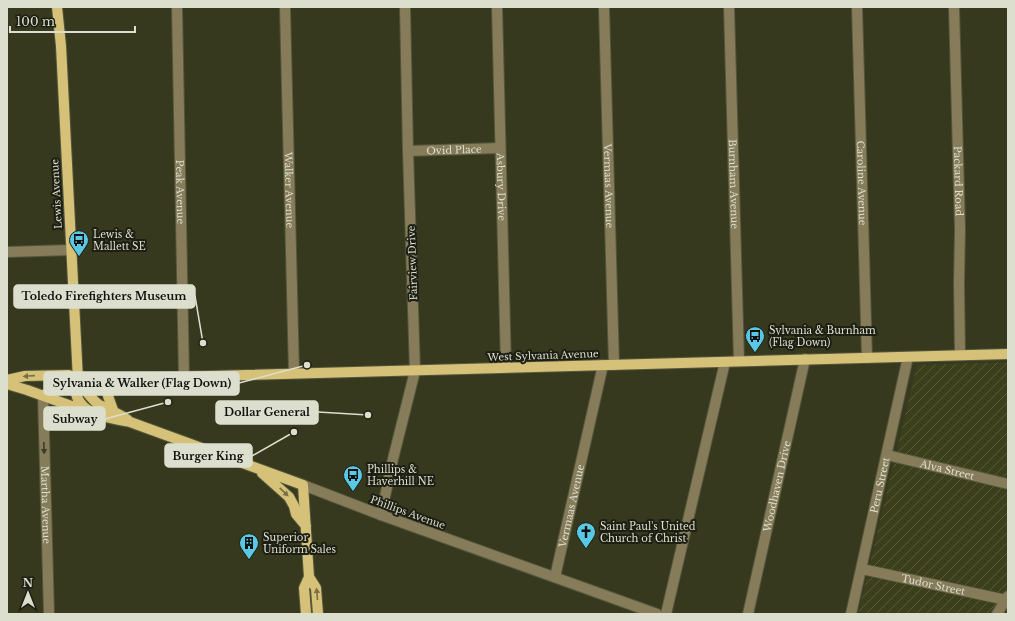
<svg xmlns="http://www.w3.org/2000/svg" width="1015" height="621" viewBox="0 0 1015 621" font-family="'Libre Baskerville',serif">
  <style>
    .industrial { fill: url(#industrial-furrows) }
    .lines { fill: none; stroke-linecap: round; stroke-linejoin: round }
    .minor-casing { stroke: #54573d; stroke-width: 12 }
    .major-casing { stroke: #54573d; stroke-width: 12 }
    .minor { stroke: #867c5a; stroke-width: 10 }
    .major { stroke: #d6c178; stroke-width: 10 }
    .oneway { fill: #7a7046 }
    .oneway2 { fill: #3c3b28 }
    .labels { text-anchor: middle; stroke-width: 4; stroke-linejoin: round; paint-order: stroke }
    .street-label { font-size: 10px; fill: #dcdfce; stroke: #1d1f13 }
    .poi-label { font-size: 10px; fill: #dcdfce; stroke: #1d1f13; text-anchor: start }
    .leader { fill: none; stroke: #dcdfce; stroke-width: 1.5 }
    .callout-dot { fill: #dcdfce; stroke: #1d1f13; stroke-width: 1.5 }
    .callout { fill: #dcdfce; stroke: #dcdfce; stroke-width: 1.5 }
    .callout-label { font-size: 11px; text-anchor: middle; font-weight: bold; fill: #111 }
  </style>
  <defs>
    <pattern id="industrial-furrows" width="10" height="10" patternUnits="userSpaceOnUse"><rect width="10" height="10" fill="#3b3f1b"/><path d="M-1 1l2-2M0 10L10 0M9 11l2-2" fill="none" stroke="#575a3b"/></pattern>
  </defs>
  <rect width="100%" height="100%" fill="#36391d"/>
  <path class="industrial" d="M 1008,362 L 1008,614 L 858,614 L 917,365 Z"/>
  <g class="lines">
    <g class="minor-casing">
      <g id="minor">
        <path id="s1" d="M 177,7 L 184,377"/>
        <path id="s2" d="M 285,7 L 294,373"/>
        <path id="s3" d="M 497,7 L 506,367"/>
        <path id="s4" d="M 604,7 L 614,365"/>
        <path id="s5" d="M 729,7 L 739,361"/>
        <path id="s6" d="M 857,7 L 867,358"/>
        <path id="s7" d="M 954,7 L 960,229 L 959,284 L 960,355"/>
        <path id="s8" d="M 408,151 L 500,148"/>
        <path d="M 7,252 L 71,250"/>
        <path id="s9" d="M 43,395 L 49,614"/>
        <path id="s10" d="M 887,455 L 1008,484"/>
        <path d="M 303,485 L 381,515 L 657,614"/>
        <path d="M 381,515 L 393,459 L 415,371 L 408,151 L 405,7"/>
        <path id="s11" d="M 862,569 L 1006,600"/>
        <path id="s12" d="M 555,577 L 603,365"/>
        <path d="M 666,614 L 725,362"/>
        <path id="s13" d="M 748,614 L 805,359"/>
        <path id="s14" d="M 851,614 L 908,357"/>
        <path d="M 997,614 L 1008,596"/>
      </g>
    </g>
    <g class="major-casing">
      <path id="major" d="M 57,7 L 61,46 L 78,380 C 67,413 107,418 130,422 L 303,485 L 309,577 L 304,588 L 306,614
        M 7,380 L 25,376 L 69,375 L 78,380 L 138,378 L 1008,354
        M 78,380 C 84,388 89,397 98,404 C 108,410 117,412 128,420
        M 7,384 L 27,390 L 88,412
        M 43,395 L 69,387 L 78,380
        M 113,410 L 108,396 L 113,384 L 119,379
        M 262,473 L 289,497 L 294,506 L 296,514 L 306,526
        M 309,577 L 316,588 L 318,614"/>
    </g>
    <use href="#minor" class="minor"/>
    <use href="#major" class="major"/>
  </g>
  <defs><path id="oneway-solid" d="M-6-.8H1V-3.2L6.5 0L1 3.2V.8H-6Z"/></defs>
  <g class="oneway">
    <use href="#oneway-solid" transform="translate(29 376) rotate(176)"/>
    <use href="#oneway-solid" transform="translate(284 492) rotate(44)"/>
    <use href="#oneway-solid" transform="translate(317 594) rotate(-95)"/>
  </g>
  <use class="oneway2" href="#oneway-solid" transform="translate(44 448) rotate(88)"/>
  <defs>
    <g id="bus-pin" transform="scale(1)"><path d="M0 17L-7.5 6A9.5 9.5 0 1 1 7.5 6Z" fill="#59c8e5" stroke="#1d1f13"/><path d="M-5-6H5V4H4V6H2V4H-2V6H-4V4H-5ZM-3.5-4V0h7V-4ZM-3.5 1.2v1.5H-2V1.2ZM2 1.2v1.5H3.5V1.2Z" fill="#111"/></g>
    <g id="church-pin" transform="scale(1)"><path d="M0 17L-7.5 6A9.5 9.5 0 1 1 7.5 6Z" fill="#59c8e5" stroke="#1d1f13"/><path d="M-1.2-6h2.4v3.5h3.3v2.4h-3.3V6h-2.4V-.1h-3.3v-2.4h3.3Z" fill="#111"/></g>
    <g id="building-pin" transform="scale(1)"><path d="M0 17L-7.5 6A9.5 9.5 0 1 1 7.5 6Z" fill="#59c8e5" stroke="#1d1f13"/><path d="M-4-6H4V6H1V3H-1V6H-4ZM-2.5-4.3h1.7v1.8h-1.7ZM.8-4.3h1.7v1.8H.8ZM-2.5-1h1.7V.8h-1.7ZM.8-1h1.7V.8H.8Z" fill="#111"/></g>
  </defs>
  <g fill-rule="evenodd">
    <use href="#bus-pin" x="79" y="240"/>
    <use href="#bus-pin" x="755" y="336"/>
    <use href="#bus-pin" x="353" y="475"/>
    <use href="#church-pin" x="586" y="532"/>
    <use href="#building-pin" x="249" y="543"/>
  </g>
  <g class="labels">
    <g class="street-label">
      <text dy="4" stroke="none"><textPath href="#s8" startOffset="46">Ovid Place</textPath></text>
      <text dy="4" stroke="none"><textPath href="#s7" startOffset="174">Packard Road</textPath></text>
      <text dy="4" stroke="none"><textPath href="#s6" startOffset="176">Caroline Avenue</textPath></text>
      <text dy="4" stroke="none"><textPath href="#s5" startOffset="177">Burnham Avenue</textPath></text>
      <text dy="4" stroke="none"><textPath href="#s4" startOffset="179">Vermaas Avenue</textPath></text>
      <text dy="4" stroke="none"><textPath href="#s3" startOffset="180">Asbury Drive</textPath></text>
      <text dy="4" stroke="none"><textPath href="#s2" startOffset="183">Walker Avenue</textPath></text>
      <text dy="4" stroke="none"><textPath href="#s1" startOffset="185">Peak Avenue</textPath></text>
      <text transform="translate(56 194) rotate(-93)" y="4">Lewis Avenue</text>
      <text transform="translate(412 263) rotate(-92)" y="4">Fairview Drive</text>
      <text transform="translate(543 355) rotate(-2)" y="4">West Sylvania Avenue</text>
      <text dy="4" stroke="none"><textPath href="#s10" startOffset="62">Alva Street</textPath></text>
      <text dy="4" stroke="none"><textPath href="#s14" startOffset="132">Peru Street</textPath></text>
      <text dy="4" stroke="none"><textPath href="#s13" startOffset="131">Woodhaven Drive</textPath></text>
      <text dy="4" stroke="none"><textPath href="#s9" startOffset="110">Martha Avenue</textPath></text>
      <text dy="4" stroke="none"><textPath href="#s12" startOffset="73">Vermaas Avenue</textPath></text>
      <text transform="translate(408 512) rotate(20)" y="4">Phillips Avenue</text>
      <text dy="4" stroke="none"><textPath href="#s11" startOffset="73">Tudor Street</textPath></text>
    </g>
    <g class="poi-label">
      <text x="93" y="238">Lewis &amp;<tspan x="93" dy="12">Mallett SE</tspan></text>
      <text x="769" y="334">Sylvania &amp; Burnham<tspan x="769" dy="12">(Flag Down)</tspan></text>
      <text x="367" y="473">Phillips &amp;<tspan x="367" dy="12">Haverhill NE</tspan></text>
      <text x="600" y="530">Saint Paul's United<tspan x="600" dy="12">Church of Christ</tspan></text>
      <text x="263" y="541">Superior<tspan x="263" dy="12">Uniform Sales</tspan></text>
    </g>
  </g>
  <path class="leader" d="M203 343L195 296M307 365L239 383M368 415L318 412M168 402L105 419M294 432L252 456"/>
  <g class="callout-dot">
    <circle cx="203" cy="343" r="4"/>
    <circle cx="307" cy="365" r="4"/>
    <circle cx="368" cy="415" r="4"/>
    <circle cx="168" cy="402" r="4"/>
    <circle cx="294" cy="432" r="4"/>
  </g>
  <g class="callout">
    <rect x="14" y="285" width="181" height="23" rx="4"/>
    <rect x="44" y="372" width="195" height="23" rx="4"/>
    <rect x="216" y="401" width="102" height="23" rx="4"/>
    <rect x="44" y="407" width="61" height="23" rx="4"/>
    <rect x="165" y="444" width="87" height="23" rx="4"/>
  </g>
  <g class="callout-label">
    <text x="104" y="300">Toledo Firefighters Museum</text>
    <text x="142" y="387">Sylvania &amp; Walker (Flag Down)</text>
    <text x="267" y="416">Dollar General</text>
    <text x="75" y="423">Subway</text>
    <text x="208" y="460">Burger King</text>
  </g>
  <rect width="1015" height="621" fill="none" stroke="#dcdfce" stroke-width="16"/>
  <g transform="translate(28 593)" stroke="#1d1f13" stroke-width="3" paint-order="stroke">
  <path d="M0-3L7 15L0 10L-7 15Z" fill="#dcdfce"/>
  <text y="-6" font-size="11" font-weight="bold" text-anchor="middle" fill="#dcdfce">N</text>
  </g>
  <path d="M10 26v6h125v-6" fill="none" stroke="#dcdfce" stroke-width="2"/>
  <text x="16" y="26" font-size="12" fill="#dcdfce" stroke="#1d1f13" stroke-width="3" paint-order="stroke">100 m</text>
</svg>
